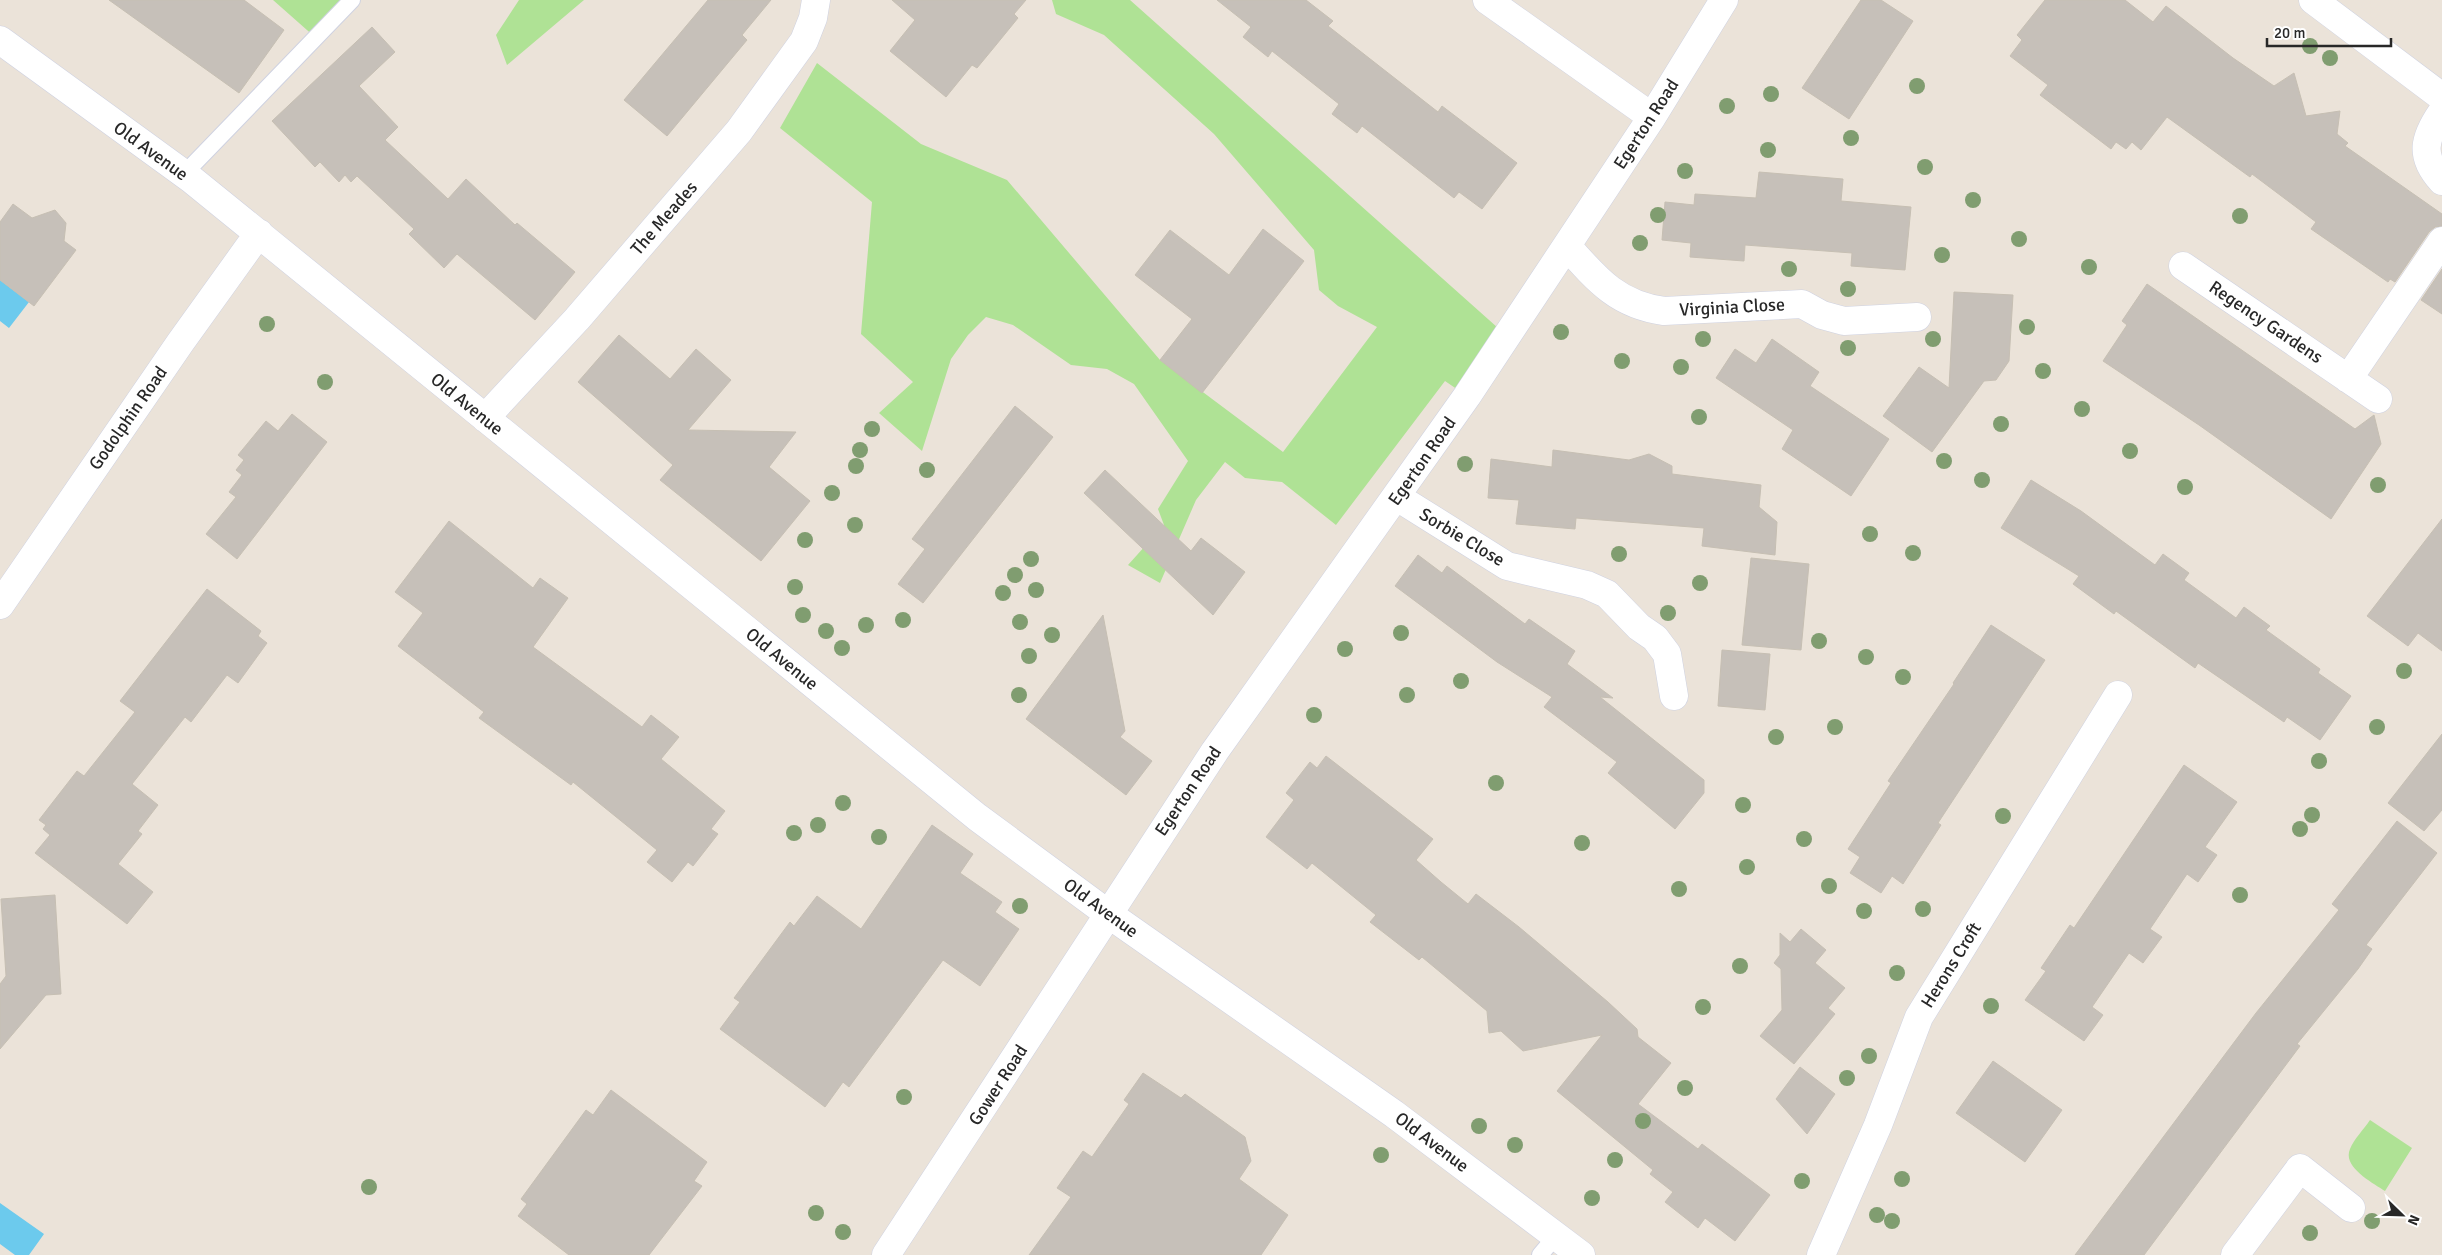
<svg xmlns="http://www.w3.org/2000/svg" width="2442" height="1255" viewBox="0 0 2442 1255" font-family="Signika,sans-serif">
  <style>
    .green { fill: #afe295 }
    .water { fill: #6ccaed }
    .building { fill: #c6c0b9; stroke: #c6bfb3 }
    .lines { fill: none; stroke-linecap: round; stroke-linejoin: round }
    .service-casing { stroke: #cfd2e1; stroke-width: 18 }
    .minor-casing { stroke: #cfd2e1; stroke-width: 29 }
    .service { stroke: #fff; stroke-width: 16 }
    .minor { stroke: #fff; stroke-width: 28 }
    .tree { fill: #809d70 }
    .labels { text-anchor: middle; stroke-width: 5; stroke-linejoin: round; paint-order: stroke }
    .street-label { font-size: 18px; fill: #282828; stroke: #fff }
  </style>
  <rect width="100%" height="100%" fill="#ebe3d9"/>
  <path class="green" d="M 273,0 L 352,0 L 316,38 Z
    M 519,0 L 584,0 L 507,65 L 496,35 Z
    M 1052,0 L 1130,0 L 1507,336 L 1467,396 L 1445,381 L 1336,525 L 1282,482 L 1245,478 L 1225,462 L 1196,500 L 1160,583 L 1128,565 L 1164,525 L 1158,509 L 1188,461 L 1134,384 L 1107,369 L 1071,365 L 1013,325 L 986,317 L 968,335 L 951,359 L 922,451 L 879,413 L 913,382 L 861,334 L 872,202 L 780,128 L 817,63 L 921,144 L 1007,180 L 1160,360 L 1283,452 L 1377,327 L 1338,306 L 1319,290 L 1314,250 L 1214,134 L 1104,35 L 1056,14 Z
    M 2370,1120 L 2412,1148 L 2385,1191 C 2373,1183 2342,1167 2350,1149 C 2354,1139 2364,1129 2370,1120 Z"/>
  <path class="water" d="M 0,280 L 29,302 L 9,328 L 0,321 Z
    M 0,1203 L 44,1234 L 29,1255 L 15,1255 L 0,1244 Z"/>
  <path class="building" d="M 109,0 L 244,0 L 284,30 L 239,93 Z
    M 708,0 L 771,0 L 742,35 L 747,40 L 667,136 L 624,100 Z
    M 892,0 L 1026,0 L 1014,14 L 1018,18 L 996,45 L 977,68 L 972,65 L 946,97 L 890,51 L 915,20 Z
    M 1217,0 L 1306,0 L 1333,21 L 1328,26 L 1438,112 L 1442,106 L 1517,163 L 1482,209 L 1459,192 L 1454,198 L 1362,126 L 1357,133 L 1332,114 L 1339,104 L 1272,51 L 1268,57 L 1243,37 L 1251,27 Z
    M 1861,0 L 1881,0 L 1913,21 L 1849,119 L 1802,88 Z
    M 2045,0 L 2125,0 L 2153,22 L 2166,6 L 2233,58 L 2274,86 L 2294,73 L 2306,116 L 2340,111 L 2337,134 L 2348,143 L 2345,146 L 2442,214 L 2442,226 L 2435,227 L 2429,232 L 2395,282 L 2390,279 L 2388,282 L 2311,229 L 2316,222 L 2252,174 L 2250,177 L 2167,117 L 2141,150 L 2132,142 L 2126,149 L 2116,142 L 2111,149 L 2040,95 L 2048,85 L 2010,56 L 2022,40 L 2017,35 Z
    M 372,27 L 395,52 L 359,86 L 398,127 L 385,140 L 448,199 L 466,179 L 515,225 L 517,223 L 575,272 L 535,320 L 457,254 L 444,268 L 409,234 L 414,229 L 357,176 L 351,182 L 345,175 L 339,182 L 320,162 L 315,167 L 272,121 Z
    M 1759,172 L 1843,179 L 1841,201 L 1911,207 L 1905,270 L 1851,266 L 1852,253 L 1745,245 L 1744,261 L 1690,257 L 1691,243 L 1662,240 L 1665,202 L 1694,205 L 1695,194 L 1756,198 Z
    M 13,204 L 32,218 L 55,210 L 66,223 L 64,241 L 76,250 L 34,306 L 0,280 L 0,222 Z
    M 1263,229 L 1304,261 L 1202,393 L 1160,360 L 1192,319 L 1135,275 L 1170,230 L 1229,275 Z
    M 2442,269 L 2442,314 L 2421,300 Z
    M 2147,284 L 2355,429 L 2374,415 L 2381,444 L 2331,519 L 2199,425 L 2103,361 L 2127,325 L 2122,321 Z
    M 1954,292 L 2013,295 L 2009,361 L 1996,380 L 1984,381 L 1932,452 L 1883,416 L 1919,367 L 1949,388 Z
    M 619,335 L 670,379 L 696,349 L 731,380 L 688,430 L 796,432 L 769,467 L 810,501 L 761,561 L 660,480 L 673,465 L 578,382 Z
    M 1772,339 L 1819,372 L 1810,386 L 1889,439 L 1851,496 L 1782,449 L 1793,430 L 1716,378 L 1735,349 L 1756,363 Z
    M 1015,406 L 1053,437 L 923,603 L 898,584 L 925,549 L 912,539 Z
    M 292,414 L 327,442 L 237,559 L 206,534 L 236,497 L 229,492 L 242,475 L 236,470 L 244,460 L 238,455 L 266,421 L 278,431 Z
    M 1553,450 L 1629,460 L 1649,454 L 1672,466 L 1672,474 L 1761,485 L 1759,507 L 1777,522 L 1775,555 L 1702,546 L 1704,528 L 1576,518 L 1575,529 L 1516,524 L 1519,500 L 1488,498 L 1491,459 L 1552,467 Z
    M 1105,470 L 1191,551 L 1201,538 L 1245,572 L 1213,615 L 1084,493 Z
    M 2031,480 L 2081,511 L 2155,565 L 2163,554 L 2189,573 L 2184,580 L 2236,618 L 2244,607 L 2270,626 L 2266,630 L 2320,669 L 2318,673 L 2351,696 L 2320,740 L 2287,717 L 2284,722 L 2198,663 L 2195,668 L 2116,611 L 2114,614 L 2073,584 L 2079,576 L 2001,528 Z
    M 2442,519 L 2442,651 L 2418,633 L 2408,646 L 2367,616 Z
    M 449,521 L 533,588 L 540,578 L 568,598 L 533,647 L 642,727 L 651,715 L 679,737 L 661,759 L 725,811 L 711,829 L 718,834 L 693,866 L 688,862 L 672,882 L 647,862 L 657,850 L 573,782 L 571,785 L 479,718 L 484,712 L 398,646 L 423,613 L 395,592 Z
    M 1418,555 L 1442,573 L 1447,566 L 1525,624 L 1529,619 L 1575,651 L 1567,664 L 1613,698 L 1600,697 L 1704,780 L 1704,793 L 1675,829 L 1608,773 L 1617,762 L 1544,707 L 1552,697 L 1497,662 L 1395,586 Z
    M 1751,558 L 1809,564 L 1801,650 L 1742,645 Z
    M 207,589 L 261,631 L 258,636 L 267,643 L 238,683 L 227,675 L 191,722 L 185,717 L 132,784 L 158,805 L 138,831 L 142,834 L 118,864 L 153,892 L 127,924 L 35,853 L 50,835 L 43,829 L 46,825 L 39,820 L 77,771 L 84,776 L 135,712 L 120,701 Z
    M 1103,615 L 1125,731 L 1120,737 L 1152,761 L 1126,795 L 1026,719 Z
    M 1991,625 L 2045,660 L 1938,823 L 1941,825 L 1903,884 L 1892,876 L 1881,893 L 1850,873 L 1860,857 L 1848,849 L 1891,783 L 1888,781 L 1954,684 L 1953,683 Z
    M 1722,650 L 1770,654 L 1765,710 L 1718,706 Z
    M 2442,734 L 2442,810 L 2424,831 L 2388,803 Z
    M 1326,756 L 1433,839 L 1416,860 L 1441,882 L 1468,904 L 1476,894 L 1519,927 L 1608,1002 L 1637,1029 L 1638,1037 L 1671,1063 L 1638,1104 L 1698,1149 L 1702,1144 L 1770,1195 L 1735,1241 L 1705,1218 L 1698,1228 L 1665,1202 L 1673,1192 L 1650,1174 L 1653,1170 L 1557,1091 L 1602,1035 L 1523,1051 L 1501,1031 L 1489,1033 L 1487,1011 L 1422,957 L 1419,960 L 1370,922 L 1376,915 L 1312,863 L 1307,869 L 1266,837 L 1294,800 L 1286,793 L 1310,762 L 1317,768 Z
    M 2184,765 L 2237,802 L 2205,847 L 2217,855 L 2198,882 L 2187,874 L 2150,929 L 2162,937 L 2143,963 L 2129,953 L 2092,1007 L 2103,1015 L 2084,1041 L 2025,1000 L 2046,971 L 2041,968 L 2070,925 L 2074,928 Z
    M 2397,821 L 2437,853 L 2366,945 L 2372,949 L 2358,969 L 2297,1044 L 2300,1046 L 2144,1255 L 2075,1255 L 2256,1013 L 2339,910 L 2332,904 Z
    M 932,825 L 973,854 L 960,873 L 1002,902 L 995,912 L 1019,929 L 980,986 L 943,960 L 849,1087 L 843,1082 L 825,1107 L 720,1029 L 740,1002 L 734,998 L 790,922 L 794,926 L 817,896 L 861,929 Z
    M 55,895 L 61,994 L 46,995 L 0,1049 L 0,984 L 6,976 L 1,899 Z
    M 1801,929 L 1826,950 L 1815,963 L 1845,988 L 1828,1008 L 1835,1014 L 1794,1064 L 1760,1036 L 1782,1010 L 1781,969 L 1774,963 L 1780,955 L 1780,933 L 1790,942 Z
    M 1993,1061 L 2062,1110 L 2025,1162 L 1956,1113 Z
    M 1800,1067 L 1835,1094 L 1807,1134 L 1776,1099 Z
    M 1143,1073 L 1181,1098 L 1185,1094 L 1245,1137 L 1251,1161 L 1239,1179 L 1288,1215 L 1261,1255 L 1029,1255 L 1071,1197 L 1057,1188 L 1083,1151 L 1092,1157 L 1129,1104 L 1124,1100 Z
    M 611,1090 L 707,1162 L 694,1181 L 702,1186 L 649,1255 L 569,1255 L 518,1216 L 527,1204 L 521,1199 L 586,1110 L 593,1115 Z"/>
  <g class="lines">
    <g class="service-casing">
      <path id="service" d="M 184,174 L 352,0
        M 1540,1255 L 1556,1236"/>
    </g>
    <g class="minor-casing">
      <path id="minor" d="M 1487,0 L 1652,117
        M 2313,0 L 2442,97
        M 0,40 L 191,179 L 977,817 L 1107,913 L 1394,1114 L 1581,1255
        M 2442,112 C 2424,138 2419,156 2442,181
        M 1567,246 C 1597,280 1618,305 1664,311 L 1802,304 L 1822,315 L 1844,321 L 1917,317
        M 2183,266 L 2378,399
        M 2348,379 L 2442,241
        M 485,418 L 577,319 L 739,131 L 804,41 L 813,18 L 816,0
        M 1397,497 L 1507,566 L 1587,585 L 1607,594 L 1639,627 L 1655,638 L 1667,654 L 1674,696
        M 0,605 L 180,343 L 259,233
        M 886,1255 L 1215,751 L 1467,396 L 1652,117 L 1724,0
        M 1821,1255 L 1878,1125 L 1919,1017 L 2118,695
        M 2235,1255 L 2300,1168 L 2351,1208"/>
    </g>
    <use href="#service" class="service"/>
    <use href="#minor" class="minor"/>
  </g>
  <g class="tree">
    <circle cx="2310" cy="46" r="8"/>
    <circle cx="2330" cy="58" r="8"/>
    <circle cx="1917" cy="86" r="8"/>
    <circle cx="1771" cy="94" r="8"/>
    <circle cx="1727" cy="106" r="8"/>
    <circle cx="1851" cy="138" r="8"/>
    <circle cx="1768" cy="150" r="8"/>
    <circle cx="1925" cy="167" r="8"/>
    <circle cx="1685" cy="171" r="8"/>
    <circle cx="1973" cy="200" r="8"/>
    <circle cx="1658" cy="215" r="8"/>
    <circle cx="2240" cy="216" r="8"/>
    <circle cx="2019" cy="239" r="8"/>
    <circle cx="1640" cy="243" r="8"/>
    <circle cx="1942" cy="255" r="8"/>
    <circle cx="2089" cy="267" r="8"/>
    <circle cx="1789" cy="269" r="8"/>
    <circle cx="1848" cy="289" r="8"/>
    <circle cx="267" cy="324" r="8"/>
    <circle cx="2027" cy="327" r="8"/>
    <circle cx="1561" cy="332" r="8"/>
    <circle cx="1703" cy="339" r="8"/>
    <circle cx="1933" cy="339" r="8"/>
    <circle cx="1848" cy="348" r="8"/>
    <circle cx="1622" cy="361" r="8"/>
    <circle cx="1681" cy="367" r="8"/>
    <circle cx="2043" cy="371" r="8"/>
    <circle cx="325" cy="382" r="8"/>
    <circle cx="2082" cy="409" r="8"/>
    <circle cx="1699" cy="417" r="8"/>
    <circle cx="2001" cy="424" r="8"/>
    <circle cx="872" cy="429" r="8"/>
    <circle cx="860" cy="450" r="8"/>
    <circle cx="2130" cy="451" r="8"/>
    <circle cx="1944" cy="461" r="8"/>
    <circle cx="1465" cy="464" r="8"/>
    <circle cx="856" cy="466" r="8"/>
    <circle cx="927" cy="470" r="8"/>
    <circle cx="1982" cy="480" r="8"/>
    <circle cx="2378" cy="485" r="8"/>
    <circle cx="2185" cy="487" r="8"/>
    <circle cx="832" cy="493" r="8"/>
    <circle cx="855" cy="525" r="8"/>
    <circle cx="1870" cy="534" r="8"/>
    <circle cx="805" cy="540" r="8"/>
    <circle cx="1913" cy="553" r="8"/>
    <circle cx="1619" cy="554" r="8"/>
    <circle cx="1031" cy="559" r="8"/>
    <circle cx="1015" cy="575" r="8"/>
    <circle cx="1700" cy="583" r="8"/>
    <circle cx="795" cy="587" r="8"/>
    <circle cx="1036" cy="590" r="8"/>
    <circle cx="1003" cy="593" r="8"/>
    <circle cx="1668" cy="613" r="8"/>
    <circle cx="803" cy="615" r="8"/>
    <circle cx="903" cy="620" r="8"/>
    <circle cx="1020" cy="622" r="8"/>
    <circle cx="866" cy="625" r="8"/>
    <circle cx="826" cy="631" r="8"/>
    <circle cx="1401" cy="633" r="8"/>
    <circle cx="1052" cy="635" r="8"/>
    <circle cx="1819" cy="641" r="8"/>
    <circle cx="842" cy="648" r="8"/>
    <circle cx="1345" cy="649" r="8"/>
    <circle cx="1029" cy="656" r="8"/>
    <circle cx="1866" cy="657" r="8"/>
    <circle cx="2404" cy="671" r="8"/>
    <circle cx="1903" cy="677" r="8"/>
    <circle cx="1461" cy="681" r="8"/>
    <circle cx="1019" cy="695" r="8"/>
    <circle cx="1407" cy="695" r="8"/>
    <circle cx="1314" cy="715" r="8"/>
    <circle cx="1835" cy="727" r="8"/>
    <circle cx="2377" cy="727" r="8"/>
    <circle cx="1776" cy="737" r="8"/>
    <circle cx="2319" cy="761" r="8"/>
    <circle cx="1496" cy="783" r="8"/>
    <circle cx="843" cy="803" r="8"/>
    <circle cx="1743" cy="805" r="8"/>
    <circle cx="2312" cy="815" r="8"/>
    <circle cx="2003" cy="816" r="8"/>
    <circle cx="818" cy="825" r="8"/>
    <circle cx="2300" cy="829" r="8"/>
    <circle cx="794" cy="833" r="8"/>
    <circle cx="879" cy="837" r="8"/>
    <circle cx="1804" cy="839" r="8"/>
    <circle cx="1582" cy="843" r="8"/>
    <circle cx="1747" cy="867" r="8"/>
    <circle cx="1829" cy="886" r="8"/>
    <circle cx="1679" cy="889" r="8"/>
    <circle cx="2240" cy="895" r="8"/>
    <circle cx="1020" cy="906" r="8"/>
    <circle cx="1923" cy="909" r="8"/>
    <circle cx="1864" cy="911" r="8"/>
    <circle cx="1740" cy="966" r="8"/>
    <circle cx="1897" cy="973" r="8"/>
    <circle cx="1991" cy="1006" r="8"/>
    <circle cx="1703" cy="1007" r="8"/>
    <circle cx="1869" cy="1056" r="8"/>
    <circle cx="1847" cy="1078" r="8"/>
    <circle cx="1685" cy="1088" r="8"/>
    <circle cx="904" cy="1097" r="8"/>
    <circle cx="1643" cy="1121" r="8"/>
    <circle cx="1479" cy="1126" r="8"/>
    <circle cx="1515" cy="1145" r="8"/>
    <circle cx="1381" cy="1155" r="8"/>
    <circle cx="1615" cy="1160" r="8"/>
    <circle cx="1902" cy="1179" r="8"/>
    <circle cx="1802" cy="1181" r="8"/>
    <circle cx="369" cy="1187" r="8"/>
    <circle cx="1592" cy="1198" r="8"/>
    <circle cx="816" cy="1213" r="8"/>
    <circle cx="1877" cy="1215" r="8"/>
    <circle cx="1892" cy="1221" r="8"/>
    <circle cx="2372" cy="1221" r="8"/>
    <circle cx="843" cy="1232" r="8"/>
    <circle cx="2310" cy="1233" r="8"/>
  </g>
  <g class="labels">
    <g class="street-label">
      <text transform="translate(1646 124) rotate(-57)" y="6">Egerton Road</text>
      <text transform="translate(151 151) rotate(36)" y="6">Old Avenue</text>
      <text transform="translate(664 218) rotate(-49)" y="6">The Meades</text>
      <text transform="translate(1732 307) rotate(-3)" y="6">Virginia Close</text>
      <text transform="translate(2266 322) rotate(34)" y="6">Regency Gardens</text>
      <text transform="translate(467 404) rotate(39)" y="6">Old Avenue</text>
      <text transform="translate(128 418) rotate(-55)" y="6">Godolphin Road</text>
      <text transform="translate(1422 461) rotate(-55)" y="6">Egerton Road</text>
      <text transform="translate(1462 537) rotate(31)" y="6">Sorbie Close</text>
      <text transform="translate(782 659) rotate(39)" y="6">Old Avenue</text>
      <text transform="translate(1188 791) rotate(-56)" y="6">Egerton Road</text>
      <text transform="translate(1101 908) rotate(36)" y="6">Old Avenue</text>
      <text transform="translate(1951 965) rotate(-58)" y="6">Herons Croft</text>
      <text transform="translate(998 1085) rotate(-57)" y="6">Gower Road</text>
      <text transform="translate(1432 1142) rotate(37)" y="6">Old Avenue</text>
    </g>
  </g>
  <g transform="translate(2402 1215) rotate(113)" stroke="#ffffff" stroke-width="4" paint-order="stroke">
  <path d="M0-4L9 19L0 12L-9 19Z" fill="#282828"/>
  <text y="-8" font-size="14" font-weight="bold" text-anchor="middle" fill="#282828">N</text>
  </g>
  <path d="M2267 38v8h124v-8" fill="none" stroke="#282828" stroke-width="2.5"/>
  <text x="2274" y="38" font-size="15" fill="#282828" stroke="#ffffff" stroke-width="4" paint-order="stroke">20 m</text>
</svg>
